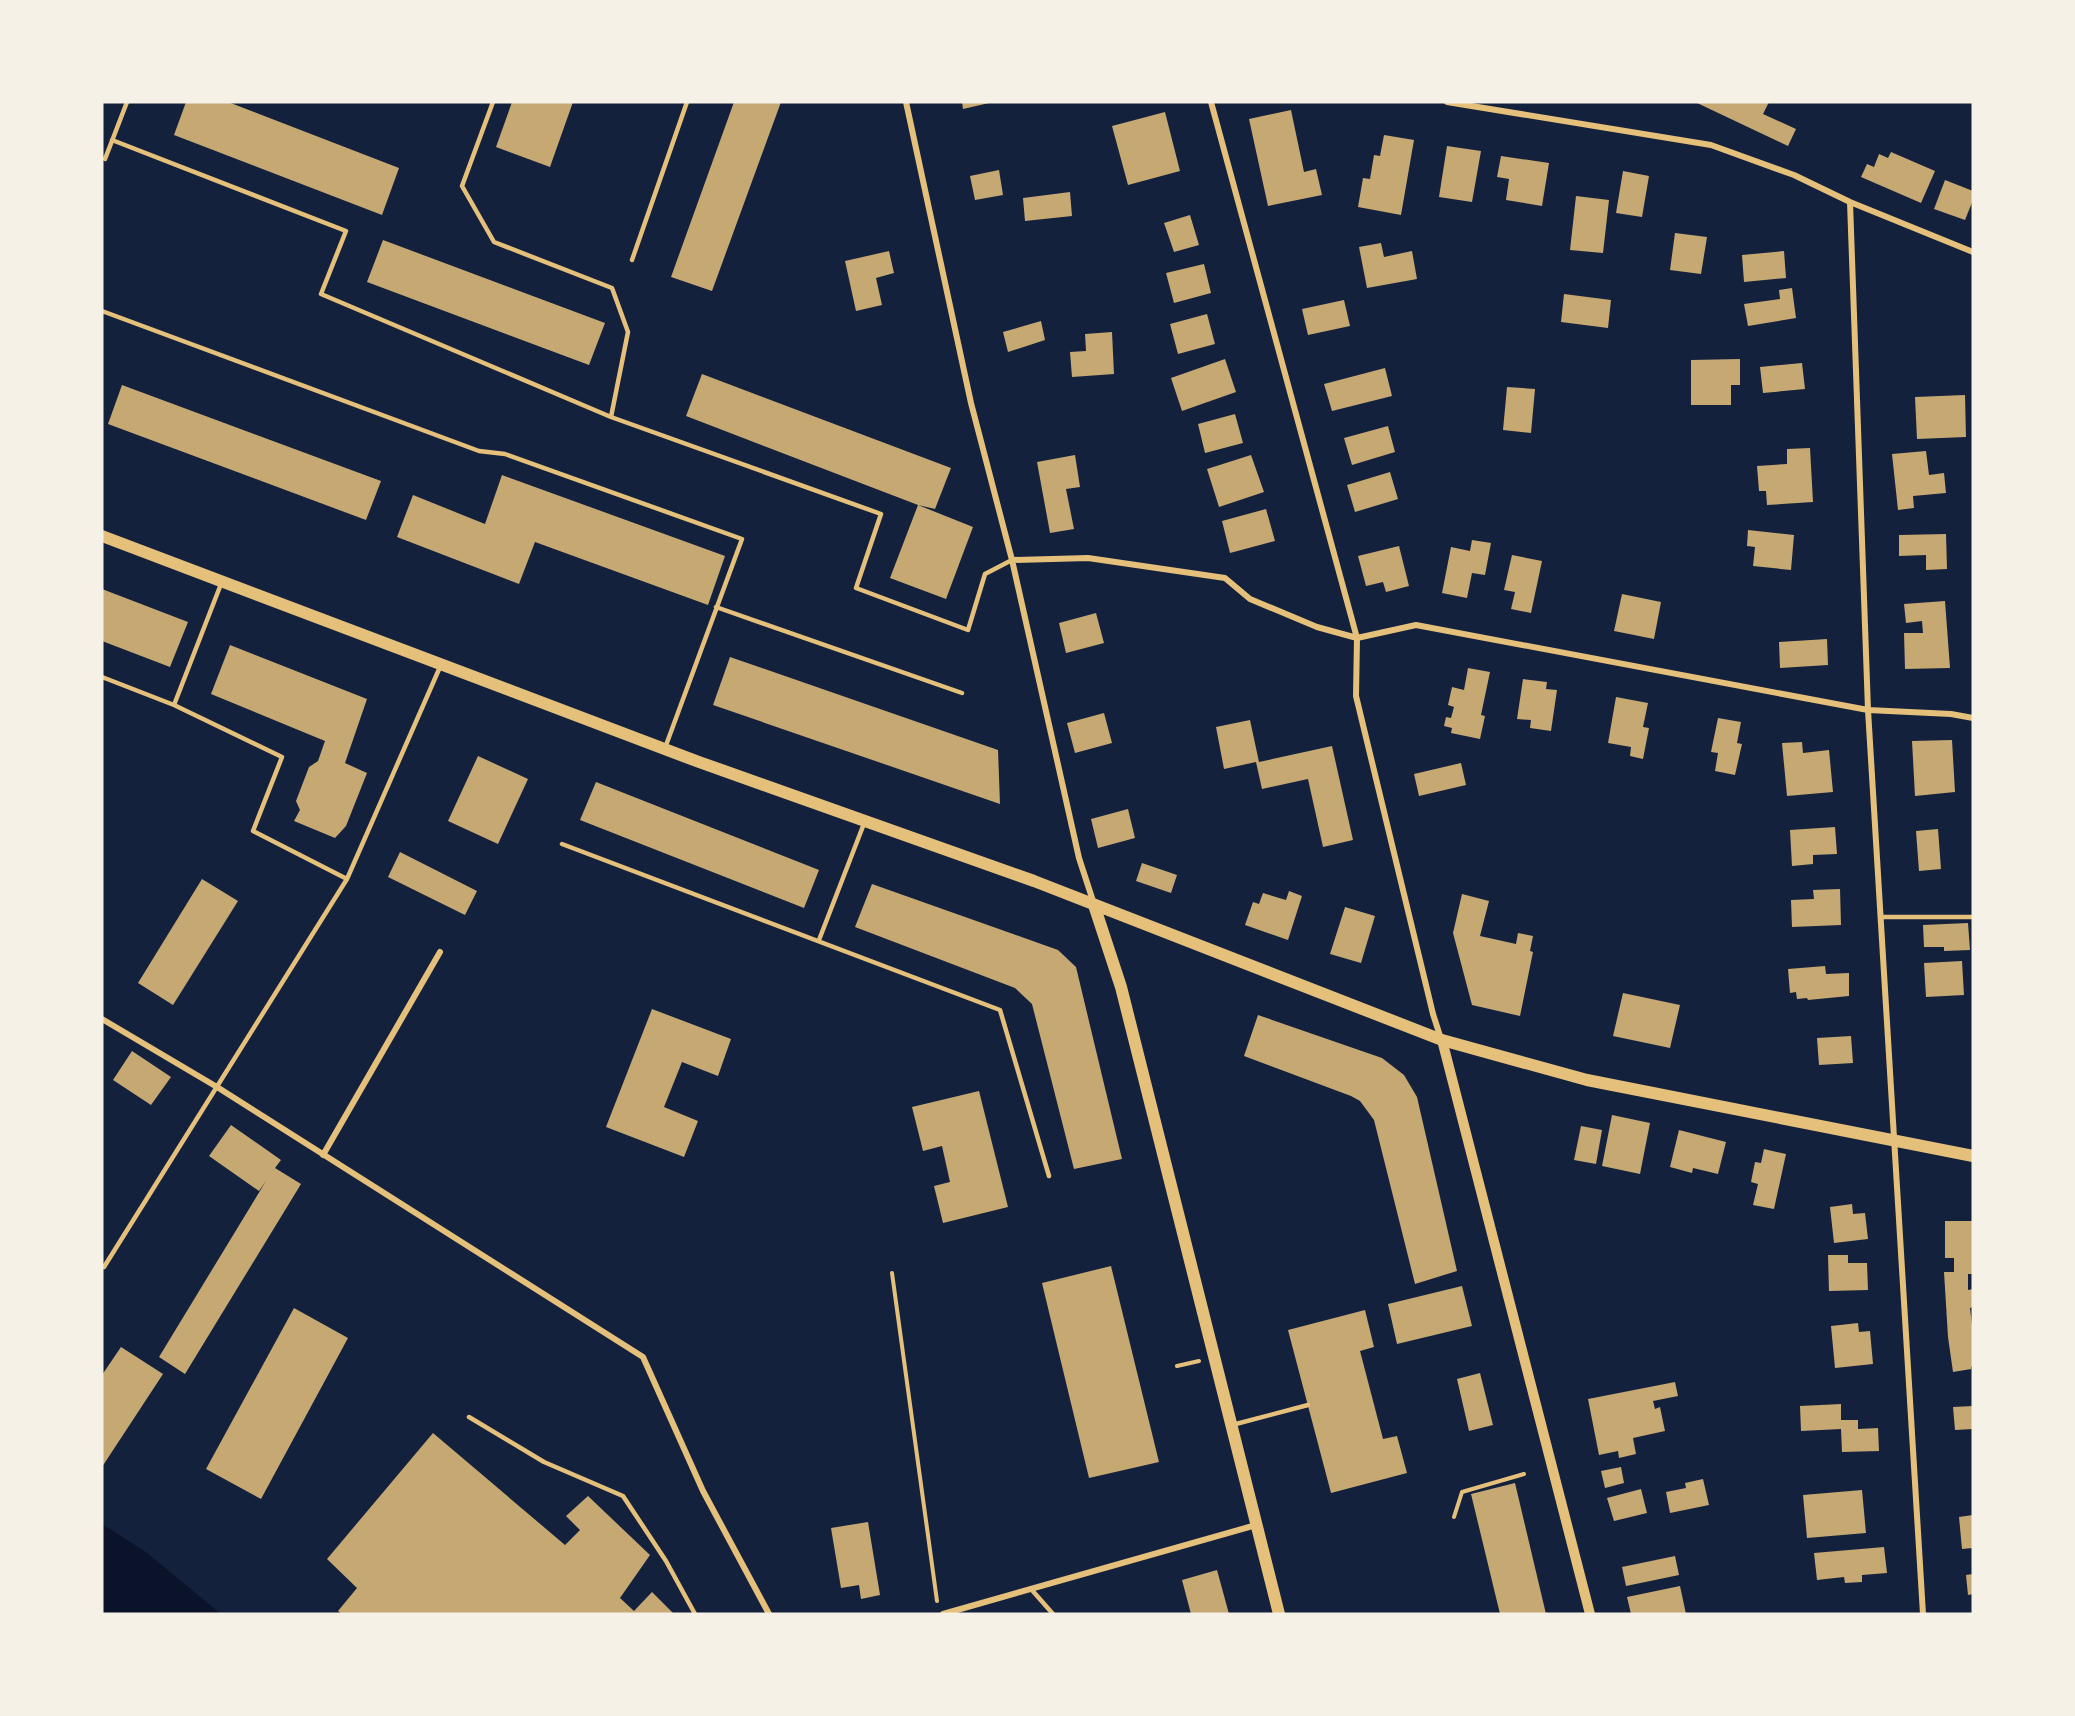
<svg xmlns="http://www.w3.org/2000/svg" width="2075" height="1716" viewBox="0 0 2075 1716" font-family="Barlow,sans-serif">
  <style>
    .water { fill: #0b132b }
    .building { fill: #c6a872 }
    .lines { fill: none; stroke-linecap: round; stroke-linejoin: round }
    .path { stroke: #e5c07b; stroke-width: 4 }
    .service { stroke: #e5c07b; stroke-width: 4.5 }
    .minor { stroke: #e5c07b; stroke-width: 6 }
    .tertiary { stroke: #e5c07b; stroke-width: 10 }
    .secondary { stroke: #e5c07b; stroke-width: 12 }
  </style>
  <rect width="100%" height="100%" fill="#14213d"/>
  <path class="water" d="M 102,1524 L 146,1552 L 221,1614 L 102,1614 Z"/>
  <path class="building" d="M 186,102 L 228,102 L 399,168 L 382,215 L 174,135 Z
    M 512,102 L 573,102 L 550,167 L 496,147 Z
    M 734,102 L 781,102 L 712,291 L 671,277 Z
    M 962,102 L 989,102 L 989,103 L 963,109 Z
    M 1695,102 L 1769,102 L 1763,114 L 1796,129 L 1788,146 Z
    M 1291,110 L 1304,172 L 1316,169 L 1322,195 L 1268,206 L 1249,119 Z
    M 1165,112 L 1180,171 L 1128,185 L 1112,126 Z
    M 1384,135 L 1414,140 L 1401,215 L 1358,207 L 1363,178 L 1370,179 L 1374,155 L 1380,156 Z
    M 1447,146 L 1481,151 L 1472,202 L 1439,197 Z
    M 1891,152 L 1935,171 L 1921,203 L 1861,177 L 1867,164 L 1874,167 L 1879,154 L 1888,158 Z
    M 1501,156 L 1549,163 L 1542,206 L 1506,200 L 1509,179 L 1497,177 Z
    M 999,170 L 1003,195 L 975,200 L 970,176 Z
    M 1623,171 L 1649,176 L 1642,217 L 1616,213 Z
    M 1945,180 L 1973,191 L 1973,200 L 1965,220 L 1934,209 Z
    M 1070,192 L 1072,216 L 1025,221 L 1023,198 Z
    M 1576,196 L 1609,200 L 1603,253 L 1570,250 Z
    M 1190,215 L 1199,245 L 1174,252 L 1164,223 Z
    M 1675,233 L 1707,237 L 1701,274 L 1670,270 Z
    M 383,240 L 605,323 L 589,365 L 367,282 Z
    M 1381,243 L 1384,257 L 1412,251 L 1417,279 L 1367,288 L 1359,247 Z
    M 889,251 L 894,273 L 876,278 L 882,305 L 856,311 L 845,261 Z
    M 1784,251 L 1786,278 L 1744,282 L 1742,255 Z
    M 1204,264 L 1211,293 L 1174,303 L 1166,273 Z
    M 1792,288 L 1796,318 L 1748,326 L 1744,304 L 1780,299 L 1779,290 Z
    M 1564,294 L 1611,300 L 1608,328 L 1561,322 Z
    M 1344,300 L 1350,326 L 1308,335 L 1302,309 Z
    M 1207,314 L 1215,344 L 1178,354 L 1170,324 Z
    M 1041,321 L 1045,340 L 1008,352 L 1003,332 Z
    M 1112,332 L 1114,374 L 1072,377 L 1070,352 L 1086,351 L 1085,334 Z
    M 1225,359 L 1236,392 L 1182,411 L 1171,378 Z
    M 1740,359 L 1740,385 L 1731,385 L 1731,405 L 1691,405 L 1691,360 Z
    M 1802,363 L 1805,389 L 1763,393 L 1760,367 Z
    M 1385,368 L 1392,396 L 1332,411 L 1324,384 Z
    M 702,374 L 951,468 L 935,509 L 918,505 L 686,416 Z
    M 122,385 L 381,481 L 366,520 L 108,424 Z
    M 1507,387 L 1535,389 L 1531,433 L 1503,430 Z
    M 1965,395 L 1966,437 L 1917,439 L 1915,397 Z
    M 1235,414 L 1243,443 L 1205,453 L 1198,424 Z
    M 1388,426 L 1395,452 L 1352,465 L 1344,438 Z
    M 1810,448 L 1813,502 L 1767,505 L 1766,491 L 1759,491 L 1757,466 L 1787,464 L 1787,449 Z
    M 1926,451 L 1929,475 L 1944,473 L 1946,493 L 1913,496 L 1914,508 L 1898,510 L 1892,454 Z
    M 1075,455 L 1080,487 L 1066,489 L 1074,529 L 1050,533 L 1037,462 Z
    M 1251,455 L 1264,492 L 1219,507 L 1207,469 Z
    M 1390,472 L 1398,499 L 1355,512 L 1347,485 Z
    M 502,475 L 725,556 L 708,605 L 535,542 L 519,584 L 397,537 L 413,495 L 485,524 Z
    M 918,505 L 973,527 L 946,599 L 890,578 Z
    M 1266,509 L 1275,541 L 1230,553 L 1222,521 Z
    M 1748,530 L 1794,535 L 1791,570 L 1753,566 L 1755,547 L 1747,546 Z
    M 1946,534 L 1947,569 L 1926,570 L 1926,555 L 1899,556 L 1899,535 Z
    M 1472,540 L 1491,543 L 1485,575 L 1472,573 L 1467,598 L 1442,593 L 1451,547 L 1470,551 Z
    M 1399,546 L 1409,586 L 1386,592 L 1383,582 L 1366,586 L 1358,556 Z
    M 1512,555 L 1542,561 L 1531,613 L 1511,609 L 1515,592 L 1504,590 Z
    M 102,589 L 188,622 L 170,667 L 102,641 Z
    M 1622,594 L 1661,602 L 1654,639 L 1614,631 Z
    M 1945,601 L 1950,668 L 1905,669 L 1904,633 L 1923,633 L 1922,621 L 1906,623 L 1904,604 Z
    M 1096,613 L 1104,643 L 1066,653 L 1059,623 Z
    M 1827,639 L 1828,665 L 1780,668 L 1779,642 Z
    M 230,645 L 367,699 L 345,763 L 367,773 L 346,826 L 335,838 L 294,821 L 300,810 L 296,801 L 309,767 L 318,761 L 325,741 L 211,694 Z
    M 730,657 L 998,750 L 1000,804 L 713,705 Z
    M 1468,668 L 1490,672 L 1481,715 L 1485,716 L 1480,739 L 1451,733 L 1452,728 L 1444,726 L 1446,717 L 1451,718 L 1454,707 L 1448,705 L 1452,687 L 1464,690 Z
    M 1523,679 L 1547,682 L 1546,689 L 1557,690 L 1551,731 L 1530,728 L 1531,720 L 1517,719 Z
    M 1616,697 L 1648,703 L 1643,727 L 1649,728 L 1643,759 L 1630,756 L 1631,747 L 1608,743 Z
    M 1104,713 L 1112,743 L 1075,753 L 1067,723 Z
    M 1718,718 L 1741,722 L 1737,743 L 1742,744 L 1735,775 L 1715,771 L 1718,753 L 1711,752 Z
    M 1250,720 L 1259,762 L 1332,746 L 1353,840 L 1323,847 L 1308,779 L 1262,789 L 1256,762 L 1224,769 L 1216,727 Z
    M 1952,740 L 1955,792 L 1915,796 L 1912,741 Z
    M 1802,742 L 1803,753 L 1829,750 L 1833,792 L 1787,796 L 1782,743 Z
    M 478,756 L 528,779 L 498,844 L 448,821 Z
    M 1461,763 L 1466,785 L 1419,796 L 1414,774 Z
    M 596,782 L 819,870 L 804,908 L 580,820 Z
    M 1128,809 L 1135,838 L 1098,848 L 1091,819 Z
    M 1835,827 L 1837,854 L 1813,855 L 1813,864 L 1792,866 L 1790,830 Z
    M 1938,829 L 1941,869 L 1919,871 L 1916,831 Z
    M 400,852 L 477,891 L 465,915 L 388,877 Z
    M 1142,863 L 1177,875 L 1171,893 L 1136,881 Z
    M 202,879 L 238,901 L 173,1005 L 138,983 Z
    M 872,884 L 1058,950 L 1076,967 L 1122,1159 L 1074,1169 L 1032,1004 L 1015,988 L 855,927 Z
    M 1840,889 L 1841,925 L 1792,927 L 1791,900 L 1814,899 L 1813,890 Z
    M 1289,891 L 1302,896 L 1288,940 L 1245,925 L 1253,902 L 1259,904 L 1263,893 L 1286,900 Z
    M 1462,894 L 1489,901 L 1480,936 L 1516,944 L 1518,933 L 1533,936 L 1530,951 L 1533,952 L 1520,1016 L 1472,1005 L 1453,933 Z
    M 1345,907 L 1375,916 L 1361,963 L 1330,954 Z
    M 1968,923 L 1970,950 L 1944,951 L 1944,947 L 1924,947 L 1923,925 Z
    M 1962,961 L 1964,995 L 1926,997 L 1924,963 Z
    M 1825,966 L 1826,974 L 1849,973 L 1849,996 L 1808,1000 L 1807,998 L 1797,999 L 1796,992 L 1790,993 L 1788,969 Z
    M 1623,993 L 1680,1005 L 1670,1048 L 1613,1036 Z
    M 652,1009 L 731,1039 L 718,1076 L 682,1062 L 664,1107 L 698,1121 L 684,1157 L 606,1127 Z
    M 1258,1015 L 1382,1058 L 1404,1075 L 1417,1097 L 1457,1271 L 1415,1284 L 1374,1120 L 1360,1101 L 1351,1096 L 1244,1056 Z
    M 1851,1036 L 1853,1063 L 1819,1065 L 1817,1038 Z
    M 132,1051 L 171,1077 L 151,1105 L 113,1080 Z
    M 979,1091 L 1008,1207 L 943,1223 L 934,1186 L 950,1182 L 942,1146 L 923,1151 L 912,1107 Z
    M 1612,1115 L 1650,1123 L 1640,1174 L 1602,1166 Z
    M 231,1125 L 281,1160 L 275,1168 L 301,1184 L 185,1374 L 159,1357 L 266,1181 L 259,1191 L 209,1156 Z
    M 1581,1126 L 1602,1130 L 1596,1164 L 1574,1160 Z
    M 1679,1130 L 1726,1142 L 1718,1174 L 1693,1168 L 1692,1173 L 1670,1167 Z
    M 1764,1149 L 1786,1154 L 1774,1209 L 1753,1205 L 1758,1184 L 1751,1182 L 1755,1162 L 1761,1163 Z
    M 1852,1204 L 1853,1214 L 1865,1213 L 1868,1239 L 1834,1243 L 1830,1207 Z
    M 1945,1221 L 1973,1221 L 1973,1274 L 1968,1274 L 1968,1290 L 1973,1289 L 1973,1307 L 1970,1308 L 1973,1334 L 1973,1366 L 1971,1367 L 1971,1369 L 1953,1372 L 1948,1337 L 1944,1272 L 1954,1272 L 1954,1258 L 1945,1258 Z
    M 1828,1255 L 1848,1255 L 1848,1263 L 1867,1263 L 1868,1290 L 1829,1291 Z
    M 1111,1266 L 1159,1462 L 1089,1478 L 1042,1283 Z
    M 1462,1286 L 1472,1326 L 1397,1344 L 1388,1304 Z
    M 294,1308 L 348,1338 L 261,1499 L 206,1469 Z
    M 1365,1310 L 1374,1347 L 1360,1351 L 1383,1439 L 1397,1436 L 1407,1473 L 1331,1493 L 1288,1330 Z
    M 1858,1323 L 1859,1332 L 1870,1331 L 1873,1364 L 1835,1368 L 1831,1326 Z
    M 121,1347 L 163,1374 L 102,1467 L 102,1375 Z
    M 1480,1373 L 1493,1425 L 1469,1431 L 1457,1379 Z
    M 1675,1382 L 1678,1396 L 1653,1401 L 1655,1409 L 1660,1407 L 1665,1431 L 1633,1438 L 1636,1454 L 1619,1458 L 1618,1451 L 1599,1455 L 1588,1399 Z
    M 1841,1404 L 1841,1420 L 1858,1420 L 1858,1429 L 1878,1428 L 1879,1451 L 1842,1452 L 1841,1429 L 1801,1431 L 1800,1406 Z
    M 1973,1406 L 1973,1429 L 1955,1430 L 1953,1407 Z
    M 433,1433 L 565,1545 L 580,1530 L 566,1516 L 588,1496 L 650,1555 L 620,1598 L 634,1611 L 652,1592 L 674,1614 L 342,1614 L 338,1611 L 357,1588 L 327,1559 Z
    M 1621,1467 L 1624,1483 L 1605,1488 L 1601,1471 Z
    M 1703,1479 L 1709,1505 L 1670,1513 L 1666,1492 L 1686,1488 L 1685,1483 Z
    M 1515,1483 L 1546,1614 L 1500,1614 L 1471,1494 Z
    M 1641,1489 L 1647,1513 L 1614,1521 L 1607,1498 Z
    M 1862,1490 L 1866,1533 L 1807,1538 L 1803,1495 Z
    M 1973,1515 L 1973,1548 L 1962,1549 L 1959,1517 Z
    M 868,1522 L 880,1595 L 861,1599 L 859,1585 L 841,1588 L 831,1528 Z
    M 1884,1547 L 1887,1573 L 1862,1575 L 1862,1582 L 1845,1583 L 1844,1577 L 1817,1580 L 1814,1553 Z
    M 1675,1556 L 1679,1575 L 1626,1586 L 1622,1567 Z
    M 1217,1570 L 1229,1614 L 1191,1614 L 1182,1580 Z
    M 1973,1574 L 1973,1594 L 1968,1595 L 1966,1575 Z
    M 1680,1586 L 1686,1614 L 1631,1614 L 1627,1597 Z"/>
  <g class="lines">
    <path class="path" d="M 892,1273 L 937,1601
      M 1177,1366 L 1199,1361
      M 1454,1517 L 1462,1492 L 1524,1474"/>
    <path class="service" d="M 493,102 L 462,186 L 494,242 L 612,288 L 628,332 L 611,417
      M 112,140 L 346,231 L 321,294 L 611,417 L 881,514 L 856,588 L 968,630 L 985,574 L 1012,560
      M 105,159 L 127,102
      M 632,260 L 687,102
      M 102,311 L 479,451 L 505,454 L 742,539 L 665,748
      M 716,607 L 962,693
      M 102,677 L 174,705 L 221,584
      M 174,705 L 282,757 L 253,831 L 347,879 L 440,667
      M 562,844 L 1000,1010 L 1049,1176
      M 1880,917 L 1973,917
      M 819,940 L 865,821
      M 104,1267 L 347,879
      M 469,1417 L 544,1462 L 623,1496 L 666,1561 L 695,1614
      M 1232,1425 L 1308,1405
      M 1031,1589 L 1053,1614"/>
    <path class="minor" d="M 906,102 L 971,403 L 1012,560 L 1079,858 L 1094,904
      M 1211,102 L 1357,638 L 1356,696 L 1433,1014 L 1441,1039
      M 1447,102 L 1711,145 L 1794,175 L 1850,202 L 1973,252
      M 1850,202 L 1868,710 L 1923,1614
      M 1012,560 L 1088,558 L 1225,578 L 1250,599 L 1317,627 L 1357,638 L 1416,625 L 1868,710 L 1951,714 L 1973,718
      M 102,1019 L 217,1087 L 643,1357 L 703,1491 L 769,1614
      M 323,1155 L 440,952
      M 943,1614 L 1256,1525"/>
    <path class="tertiary" d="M 1442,1040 L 1590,1614"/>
    <path class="secondary" d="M 102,536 L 699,762 L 1034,881 L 1442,1040 L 1587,1080 L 1973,1156
      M 1094,905 L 1121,987 L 1279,1614"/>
  </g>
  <rect width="2075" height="1716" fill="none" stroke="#f6f1e7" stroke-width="207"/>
</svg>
